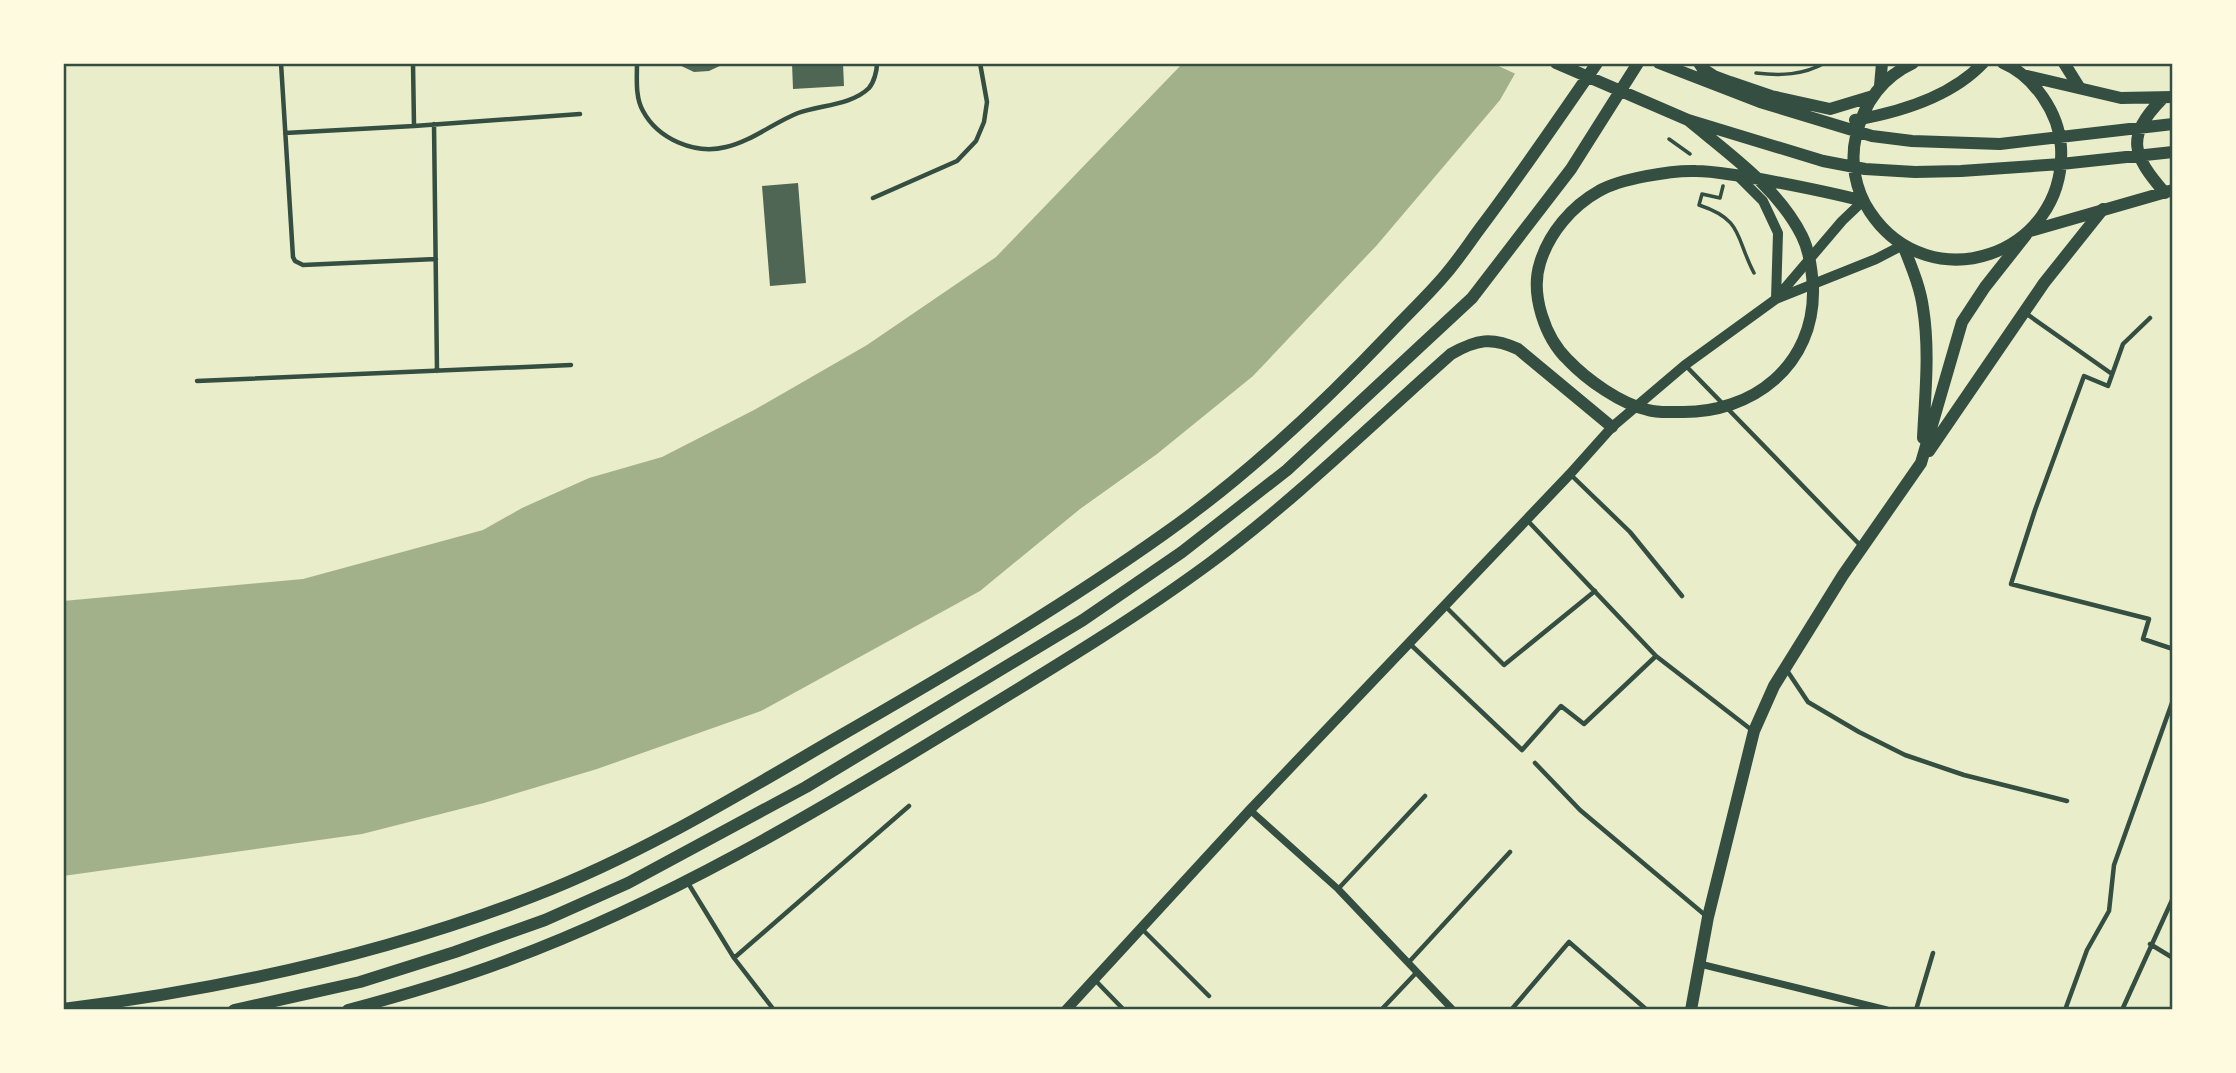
<svg xmlns="http://www.w3.org/2000/svg" width="2236" height="1073" viewBox="0 0 2236 1073" font-family="Quicksand,sans-serif">
  <style>
    .water { fill: #a3b18a }
    .pier { fill: #e9edc9 }
    .building { fill: #4f6655 }
    .lines { fill: none; stroke-linecap: round; stroke-linejoin: round }
    .path { stroke: #344e41; stroke-width: 3.5 }
    .service { stroke: #344e41; stroke-width: 4.5 }
    .minor { stroke: #344e41; stroke-width: 7 }
    .tertiary { stroke: #344e41; stroke-width: 10 }
    .secondary { stroke: #344e41; stroke-width: 12 }
    .primary { stroke: #344e41; stroke-width: 12 }
    .neatline { fill: none; stroke: #344e41; stroke-width: 2.5 }
  </style>
  <rect width="100%" height="100%" fill="#e9edc9"/>
  <path class="water" d="M 1183,63 L 1521,63 L 1500,100 L 1377,245 L 1253,376 L 1157,454 L 1080,509 L 980,591 L 761,711 L 597,769 L 484,803 L 362,834 L 63,876 L 63,601 L 303,579 L 483,530 L 522,508 L 589,478 L 662,457 L 754,410 L 867,345 L 996,257 Z"/>
  <path class="pier" d="M 1492,63 L 1525,63 L 1518,75 Z"/>
  <path class="building" d="M 675,63 L 726,63 L 709,71 L 694,72 Z
    M 792,63 L 843,63 L 844,86 L 793,89 Z
    M 798,183 L 806,283 L 770,286 L 762,186 Z"/>
  <g class="lines">
    <path class="path" d="M 1756,73 C 1781,76 1803,75 1825,63
      M 1669,139 L 1690,154
      M 1723,186 L 1720,198 L 1702,194 L 1699,205 C 1744,220 1735,237 1754,273"/>
    <path class="service" d="M 281,63 L 293,257 L 295,261 L 303,265 L 436,259
      M 637,63 C 637,78 635,97 643,111 C 658,139 695,155 726,147 C 752,141 773,123 798,113 C 820,105 852,105 869,88 C 874,82 877,71 877,63
      M 434,124 L 437,371
      M 414,126 L 580,114
      M 285,133 L 414,126 L 413,63
      M 873,198 L 957,161 L 976,141 L 984,122 L 987,102 L 980,63
      M 2024,312 L 2112,374
      M 2150,318 L 2123,344 L 2108,386 L 2084,376 L 2035,510 L 2011,584 L 2149,619 L 2143,639 L 2173,649
      M 1686,366 L 1722,403
      M 197,381 L 571,365
      M 1728,409 L 1861,546
      M 1571,475 L 1630,532 L 1682,596
      M 1527,520 L 1656,656 L 1753,731
      M 1444,605 L 1504,665 L 1595,591
      M 1410,644 L 1522,750 L 1561,706 L 1584,724 L 1656,656
      M 1786,669 L 1808,702 L 1859,732 L 1905,755 L 1964,775 L 2067,801
      M 1535,763 L 1580,810 L 1705,915
      M 688,883 L 734,958 L 774,1010
      M 1338,889 L 1425,796
      M 1141,928 L 1209,996
      M 2150,944 L 2173,958
      M 734,958 L 909,806
      M 1409,962 L 1510,852
      M 1095,980 L 1124,1010
      M 1381,1010 L 1416,973
      M 1511,1010 L 1569,942 L 1647,1010
      M 1916,1010 L 1933,953
      M 2065,1010 L 2087,950 L 2109,911 L 2114,865 L 2173,700
      M 2122,1010 L 2173,898"/>
    <path class="minor" d="M 1250,810 L 1338,889 L 1453,1010
      M 1700,964 L 1887,1010"/>
    <path class="tertiary" d="M 1738,176 L 1763,201 L 1778,233 L 1776,299
      M 1779,295 L 1842,221 L 1863,201
      M 1066,1010 L 1250,810 L 1570,474 L 1612,427 L 1685,365 L 1776,299 L 1876,259 L 1903,245"/>
    <path class="secondary" d="M 2064,63 L 2079,87
      M 1880,86 L 1882,63
      M 1903,245 C 1911,266 1920,286 1923,308 C 1930,351 1925,395 1923,438
      M 1929,451 L 2044,283 L 2103,209
      M 1691,1010 L 1708,917 L 1754,731 L 1774,686 L 1843,575 L 1921,463 L 1962,322 L 1985,287 L 2026,235"/>
    <path class="primary" d="M 1556,63 L 1688,120 L 1823,161 L 1865,169 L 1915,172 L 1961,171 L 2061,164 L 2173,152
      M 1659,63 L 1760,102 L 1872,136 L 1912,141 L 2000,144 L 2173,124
      M 1699,63 L 1703,69 L 1714,76 L 1730,82 L 1771,96 L 1830,109 L 1873,96
      M 1913,63 C 1883,77 1864,103 1856,136 C 1850,161 1855,190 1870,212 C 1930,302 2067,255 2061,147 C 2059,113 2034,76 2003,63
      M 2023,75 L 2121,98 L 2173,97
      M 2162,99 C 2125,137 2132,155 2165,193
      M 1688,120 C 1729,154 1778,188 1802,236 C 1810,252 1812,271 1813,288 C 1815,365 1753,414 1679,412 C 1670,412 1657,413 1648,410 C 1621,404 1587,380 1568,360 C 1545,338 1530,294 1540,263 C 1549,233 1572,206 1599,191 C 1619,179 1672,170 1696,171 C 1714,171 1731,175 1749,177 C 1787,184 1825,191 1863,201
      M 1855,120 C 1901,112 1951,97 1983,63
      M 2030,231 L 2173,190
      M 63,1009 C 225,989 381,955 534,896 C 638,856 735,797 831,741 C 944,676 1057,610 1164,534 C 1248,475 1323,404 1393,330 C 1410,312 1429,294 1445,275 C 1459,259 1471,240 1484,223 C 1523,171 1560,117 1597,63
      M 234,1010 L 360,982 L 455,952 L 545,920 L 628,883 L 806,787 L 1083,620 L 1182,552 L 1287,470 L 1472,298 L 1571,169 L 1638,63
      M 348,1010 C 400,996 452,981 503,962 C 664,903 813,814 959,725 C 1044,673 1130,622 1210,563 C 1296,499 1372,424 1451,354 C 1477,339 1492,337 1518,349 L 1612,427"/>
  </g>
  <rect width="2236" height="1073" fill="none" stroke="#fefae0" stroke-width="130"/>
  <rect x="65" y="65" width="2106" height="943" class="neatline"/>
</svg>
